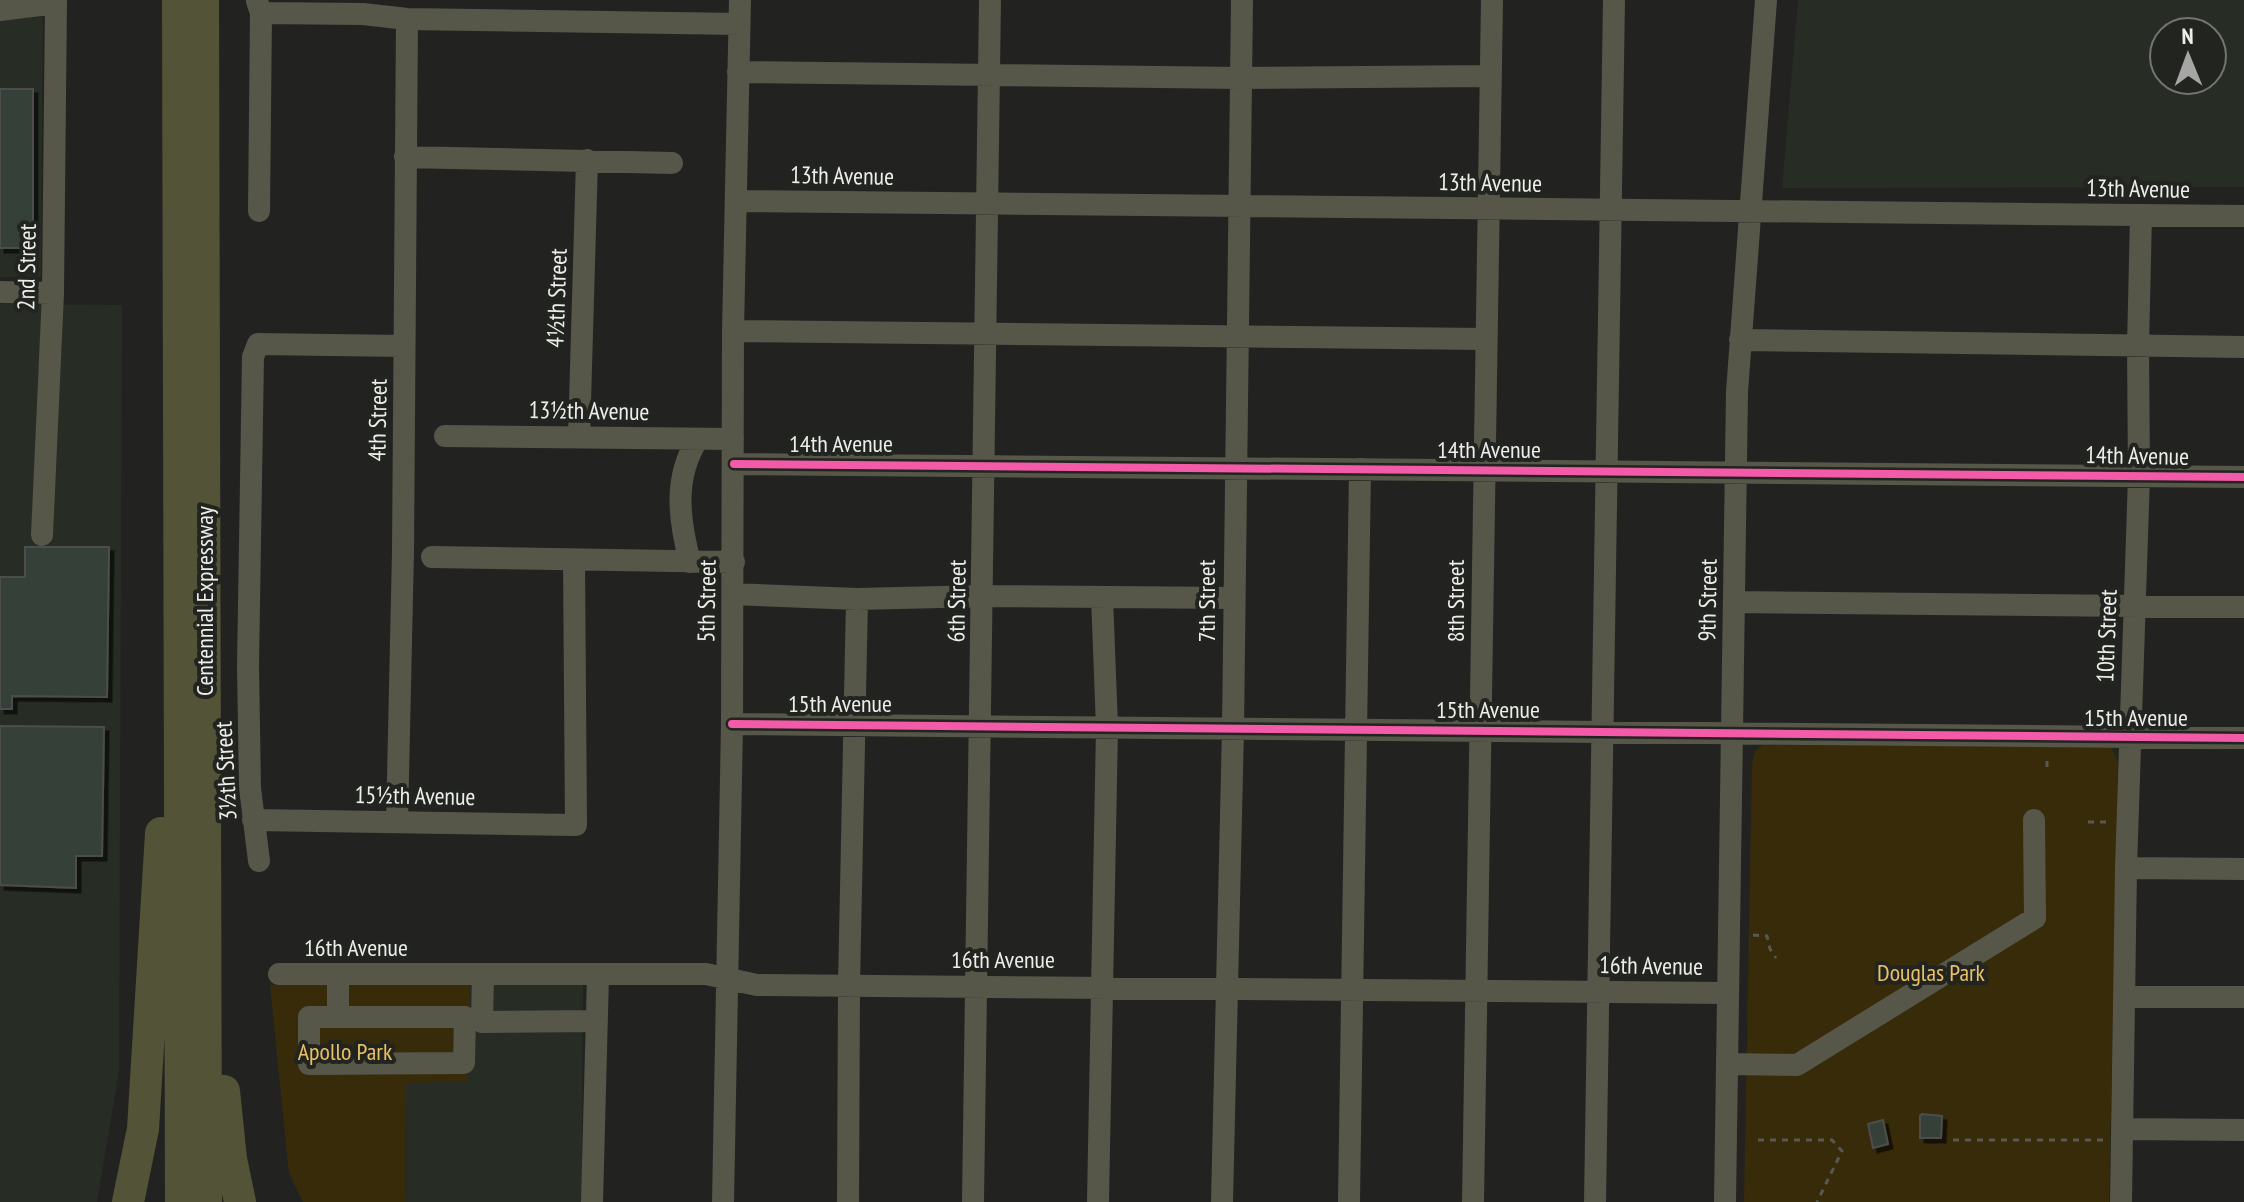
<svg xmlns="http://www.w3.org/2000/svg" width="2244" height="1202" viewBox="0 0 2244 1202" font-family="'PT Sans Narrow',sans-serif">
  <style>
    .built { fill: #272c24; fill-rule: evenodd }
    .green { fill: #382b0a }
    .building { fill: #354038; stroke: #4d4e4d; stroke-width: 2; filter: url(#shadow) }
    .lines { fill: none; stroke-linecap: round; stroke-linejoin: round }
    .path { stroke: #585950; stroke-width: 3; stroke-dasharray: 6 6; stroke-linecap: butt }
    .minor { stroke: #565649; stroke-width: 22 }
    .highway { stroke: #535338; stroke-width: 32 }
    .cycleway-casing { stroke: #222420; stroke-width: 13 }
    .cycleway { stroke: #f35aa7; stroke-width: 8 }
    .labels { text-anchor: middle; stroke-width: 8; stroke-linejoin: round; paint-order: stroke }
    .street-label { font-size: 24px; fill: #edeeec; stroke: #222420 }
    .park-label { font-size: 24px; fill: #eac166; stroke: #222420 }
  </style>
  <defs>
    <filter id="shadow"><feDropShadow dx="4.5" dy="4.5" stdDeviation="0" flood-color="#0009"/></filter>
  </defs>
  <rect width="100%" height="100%" fill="#222321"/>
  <path class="built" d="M 0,0 L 43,0 L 41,277 L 0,277 Z
    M 1798,0 L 2244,0 L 2244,187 L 1782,188 ZM 2164,32 L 2212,32 L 2212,80 L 2164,80 Z
    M 0,304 L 122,305 L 119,1071 L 97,1202 L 0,1202 Z
    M 583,982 L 582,1202 L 405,1202 L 406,1083 L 470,983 Z"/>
  <path class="green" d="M 1763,745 L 2111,747 L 2118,762 L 2109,1202 L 1744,1202 L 1752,768 C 1753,757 1753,751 1763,745 Z
    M 470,983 L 467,1081 L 406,1083 L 405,1202 L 303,1202 L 289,1173 L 270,985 Z"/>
  <path class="building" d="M 0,89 L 33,89 L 33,248 L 0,248 Z
    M 25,547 L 109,547 L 107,697 L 12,696 L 12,709 L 0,709 L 0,577 L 25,577 Z
    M 0,726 L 104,727 L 102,856 L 76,856 L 76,888 L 0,885 Z
    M 1922,1114 L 1942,1116 L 1941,1138 L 1920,1138 L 1920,1116 Z
    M 1883,1120 L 1888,1144 L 1873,1148 L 1868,1124 Z"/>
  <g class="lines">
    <path class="path" d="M 2047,767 L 2047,755
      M 2088,822 L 2109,822
      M 1753,935 L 1767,936 L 1770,949 L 1776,958
      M 1758,1140 L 1832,1140 L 1842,1151 L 1817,1202
      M 1953,1140 L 2103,1140"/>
    <path class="minor" d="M 257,1 L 261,13 L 259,211
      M 0,10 L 56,3
      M 261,13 L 363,14 L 407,19 L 739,24
      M 738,72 L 1240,78 L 1490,76
      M 405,157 L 672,163
      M 736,201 L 2244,216
      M 0,292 L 53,293
      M 733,331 L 1486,339
      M 1740,340 L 2244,347
      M 445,436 L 733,439
      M 579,437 L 587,160
      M 734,464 L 2244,477
      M 42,535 L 53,293 L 56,0
      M 432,557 L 734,562
      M 690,562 C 679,520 673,477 698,439
      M 733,594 L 857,599 L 983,596 L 1233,598
      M 1734,602 L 2244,607
      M 732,724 L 2244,738
      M 253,820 L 576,825 L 574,561
      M 397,822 L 403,551 L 407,19
      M 259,861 L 250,788 L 248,666 L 253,357 L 258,344 L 404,346
      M 2126,868 L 2244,869
      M 279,974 L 706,974 L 757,985 L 1728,993
      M 483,974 L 482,1022 L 597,1021
      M 2126,997 L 2244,997
      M 338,1017 L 309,1017 L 309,1064 L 464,1063 L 465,1017 L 338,1017 L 338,974
      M 1727,1064 L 1797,1065 L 2035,918 L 2034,820
      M 2123,1129 L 2244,1130
      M 592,1202 L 598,976
      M 723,1202 L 732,724 L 733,331 L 740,0
      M 848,1202 L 849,985 L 857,599
      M 973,1202 L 990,0
      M 1098,1202 L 1107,727 L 1102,597
      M 1222,1202 L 1233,729 L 1242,0
      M 1349,1202 L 1360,469
      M 1473,1202 L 1492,0
      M 1595,1202 L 1614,0
      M 1725,1202 L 1737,392 L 1766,0
      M 2121,1202 L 2126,868 L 2139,476 L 2138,347 L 2141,215"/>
    <path class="highway" d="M 178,0 L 181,1202
      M 203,0 L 206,1202
      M 224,1091 L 231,1159 L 240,1202
      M 128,1202 L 143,1129 L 161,833"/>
    <g class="cycleway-casing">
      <path id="cycleway" d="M 734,464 L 2244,477
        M 732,724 L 2244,738"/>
    </g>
    <use href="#cycleway" class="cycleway"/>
  </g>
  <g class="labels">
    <g class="street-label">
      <text transform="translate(842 176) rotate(1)" y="8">13th Avenue</text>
      <text transform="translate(1490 183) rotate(1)" y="8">13th Avenue</text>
      <text transform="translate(2138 189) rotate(1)" y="8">13th Avenue</text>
      <text transform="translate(27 267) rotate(-89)" y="8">2nd Street</text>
      <text transform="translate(557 298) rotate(-88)" y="8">4½th Street</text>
      <text transform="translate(589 411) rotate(1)" y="8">13½th Avenue</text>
      <text transform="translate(378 420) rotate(-89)" y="8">4th Street</text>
      <text x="841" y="452">14th Avenue</text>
      <text x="1489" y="458">14th Avenue</text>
      <text transform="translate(2137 456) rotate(1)" y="8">14th Avenue</text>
      <text transform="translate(1708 600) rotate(-89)" y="8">9th Street</text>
      <text transform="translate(205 601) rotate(-90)" y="8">Centennial Expressway</text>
      <text transform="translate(707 601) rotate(-89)" y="8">5th Street</text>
      <text transform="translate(957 601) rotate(-89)" y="8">6th Street</text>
      <text transform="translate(1207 601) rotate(-90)" y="8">7th Street</text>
      <text transform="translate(1456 601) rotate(-90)" y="8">8th Street</text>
      <text transform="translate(2107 636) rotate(-88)" y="8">10th Street</text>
      <text x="840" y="712">15th Avenue</text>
      <text x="1488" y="718">15th Avenue</text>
      <text x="2136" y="726">15th Avenue</text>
      <text transform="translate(226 771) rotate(-93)" y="8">3½th Street</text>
      <text transform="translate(415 796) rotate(1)" y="8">15½th Avenue</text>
      <text x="356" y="956">16th Avenue</text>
      <text x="1003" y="968">16th Avenue</text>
      <text transform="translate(1651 966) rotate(1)" y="8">16th Avenue</text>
    </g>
    <g class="park-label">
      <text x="1931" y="981">Douglas Park</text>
      <text x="345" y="1060">Apollo Park</text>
    </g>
  </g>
  <g transform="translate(2188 56) rotate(359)"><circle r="38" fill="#222420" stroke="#737572" stroke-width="2"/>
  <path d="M0-6L14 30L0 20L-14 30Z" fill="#a6a7a5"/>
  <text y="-12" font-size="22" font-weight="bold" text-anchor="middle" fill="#edeeec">N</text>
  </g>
</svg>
